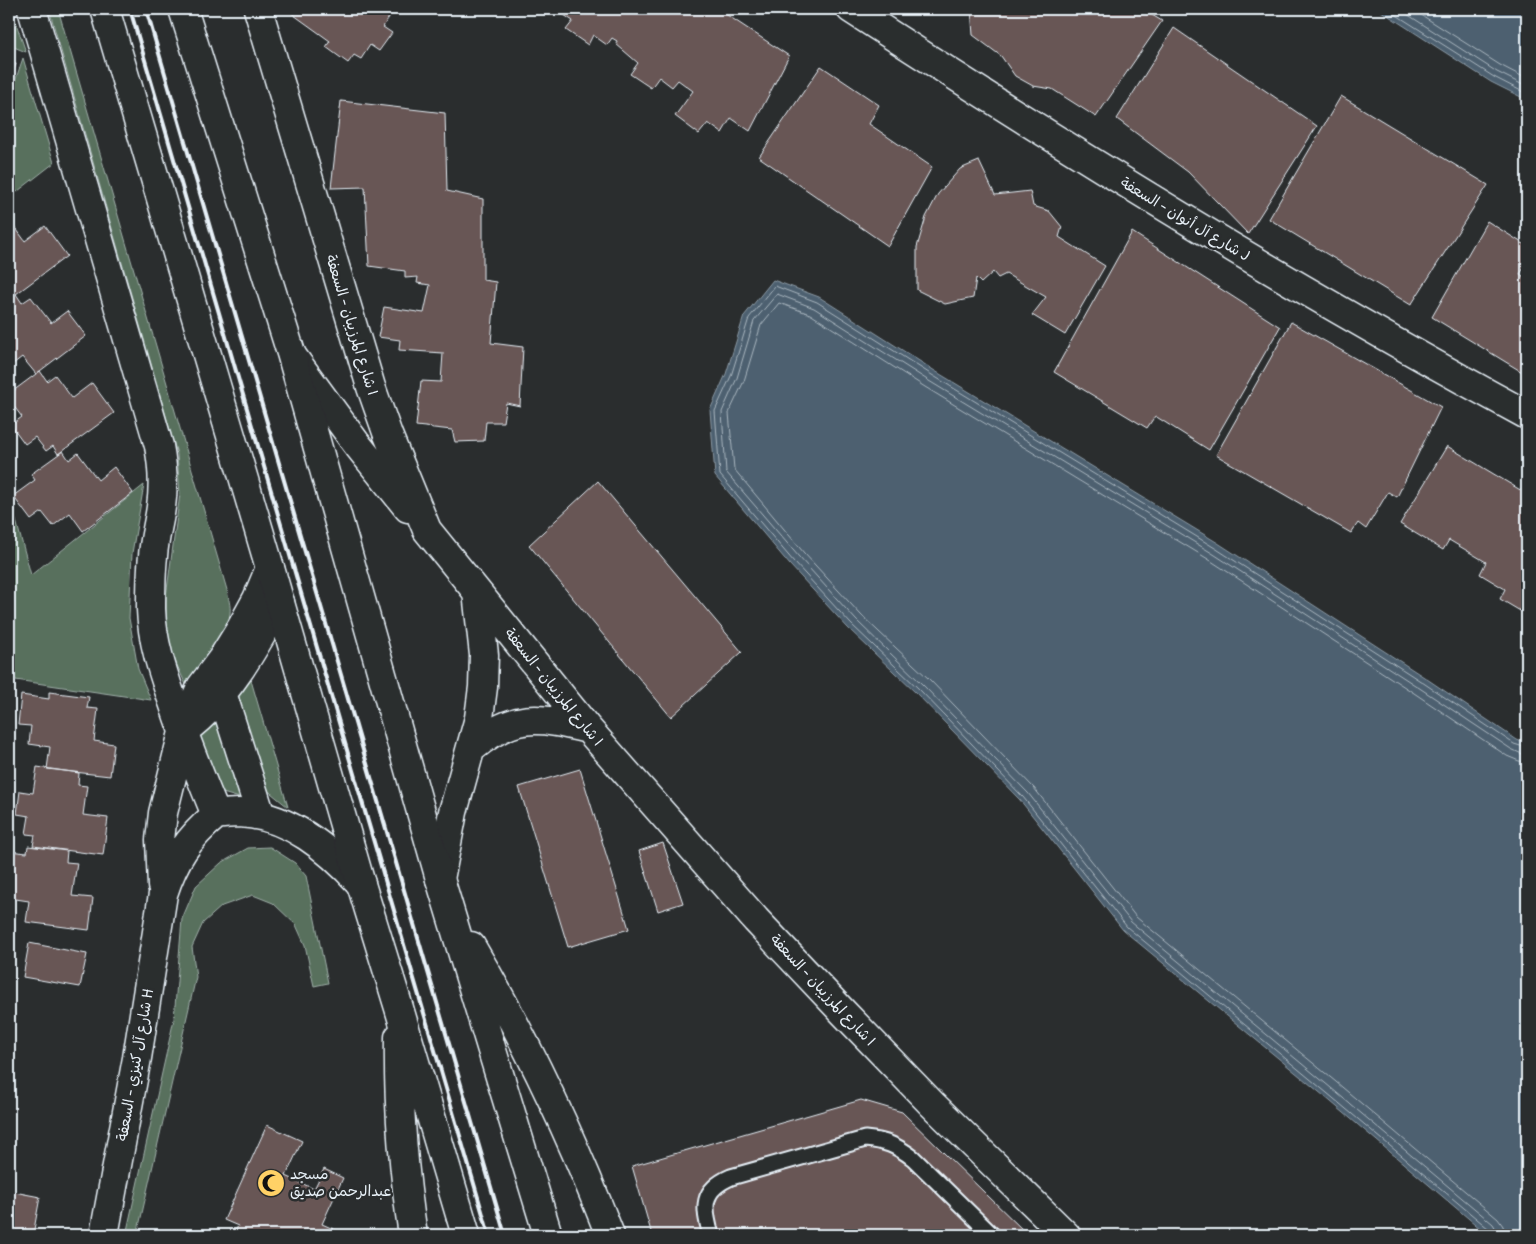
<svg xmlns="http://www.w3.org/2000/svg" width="1536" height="1244" viewBox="0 0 1536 1244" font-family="Pangolin,'Playpen Sans Arabic',sans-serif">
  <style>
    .green { fill: #58705d; stroke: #a0b0aa }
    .water { fill: #4d606f; stroke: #8b9aa6 }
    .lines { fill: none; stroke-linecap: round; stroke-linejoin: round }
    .shore { stroke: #aab7c1; stroke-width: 1 }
    .building { fill: #685655; stroke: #e8f1f8 }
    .lane-casing { stroke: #e8f1f8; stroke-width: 19 }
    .street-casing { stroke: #e8f1f8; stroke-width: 31 }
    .secondary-casing { stroke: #e8f1f8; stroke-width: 31 }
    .lane { stroke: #2a2d2e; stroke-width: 15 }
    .street { stroke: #2a2d2e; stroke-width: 28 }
    .secondary { stroke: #2a2d2e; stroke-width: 28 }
    .rail { stroke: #e8f1f8; stroke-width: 4 }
    .labels { text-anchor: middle; stroke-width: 5; stroke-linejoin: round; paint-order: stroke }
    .street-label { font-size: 15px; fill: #e8f1f8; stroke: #2a2d2e }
    .poi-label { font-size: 15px; fill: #e8f1f8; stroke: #2a2d2e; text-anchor: start }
  </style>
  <rect width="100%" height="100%" fill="#2a2d2e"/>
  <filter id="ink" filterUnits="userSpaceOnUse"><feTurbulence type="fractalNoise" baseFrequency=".02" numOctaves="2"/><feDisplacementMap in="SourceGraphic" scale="10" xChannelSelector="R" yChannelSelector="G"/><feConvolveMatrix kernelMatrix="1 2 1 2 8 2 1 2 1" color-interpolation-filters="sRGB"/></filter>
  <g filter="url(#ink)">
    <path class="green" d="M 9,9 L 11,9 L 26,52 L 9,45 Z
      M 49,9 L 58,9 L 227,590 C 228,597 231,606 230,613 C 228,635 200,668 186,685 L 166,641 L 166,597 L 180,494 L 177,454 Z
      M 23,58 L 54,163 L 9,198 L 9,99 Z
      M 144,485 L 132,553 L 129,618 L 138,669 L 151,700 L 9,679 L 9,495 L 31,575 Z
      M 248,670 L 288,807 L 266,789 L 237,691 Z
      M 215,719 L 240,798 L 219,792 L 200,735 Z
      M 270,847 L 295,863 L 306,876 L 328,983 L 314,986 L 305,945 L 296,925 L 273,903 L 253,895 L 222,906 L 203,923 L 192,947 L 196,977 L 137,1235 L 126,1235 L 174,1019 L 182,919 L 196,886 L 221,863 L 248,848 Z"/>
    <path class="water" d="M 1378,9 L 1527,9 L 1527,100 L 1491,82 Z
      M 773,280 L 819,297 L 935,371 L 1218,543 L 1424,677 L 1517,740 L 1527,744 L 1527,1235 L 1488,1235 L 1324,1096 L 1123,930 L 1020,800 L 916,693 L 848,628 L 790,565 L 715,476 L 710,410 L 726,374 L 744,316 Z"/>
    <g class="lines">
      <path class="shore" d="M 1387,9 L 1494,77 L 1527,94
        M 1399,9 L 1497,72 L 1527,87
        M 1412,9 L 1500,65 L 1527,79
        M 1491,1235 L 1489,1229 L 1327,1093 L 1127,927 L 1023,797 L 919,689 L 851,624 L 794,562 L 720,475 L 715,411 L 731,376 L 749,318 L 775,286 L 817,302 L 932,375 L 1215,548 L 1422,682 L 1514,744 L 1527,748
        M 1497,1235 L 1496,1229 L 1493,1224 L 1331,1088 L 1131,922 L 1028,793 L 923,685 L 856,620 L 799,557 L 726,472 L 722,412 L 737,378 L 754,321 L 777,294 L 814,308 L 929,381 L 1212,553 L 1418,687 L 1511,749 L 1522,754 L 1527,755
        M 1505,1235 L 1503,1226 L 1498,1219 L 1336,1082 L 1136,917 L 1034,788 L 929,679 L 861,615 L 804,553 L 734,469 L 729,413 L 744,381 L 761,325 L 779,303 L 810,314 L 925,387 L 1208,559 L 1414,693 L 1507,756 L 1519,761 L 1527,762"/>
    </g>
    <path class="building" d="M 288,9 L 394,9 L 383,27 L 392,33 L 379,51 L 370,45 L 361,59 L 354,55 L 348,63 L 326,47 L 330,41 L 287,10 Z
      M 555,9 L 718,9 L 789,56 L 750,131 L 731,118 L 722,133 L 708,123 L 699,134 L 675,116 L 693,91 L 678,80 L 672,87 L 659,77 L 651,88 L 630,74 L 638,63 L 616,44 L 617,41 L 612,38 L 607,45 L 593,35 L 588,45 L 566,30 L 573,21 Z
      M 971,9 L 1130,9 L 1134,11 L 1136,9 L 1142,9 L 1162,21 L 1096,117 L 1052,89 L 1033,86 L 1015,76 L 1001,56 L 973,35 Z
      M 1174,28 L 1317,126 L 1248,234 L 1188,172 L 1117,119 Z
      M 9,62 L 16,64 L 9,85 Z
      M 821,66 L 879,105 L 869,124 L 932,167 L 888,246 L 759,157 Z
      M 1341,96 L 1488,185 L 1411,305 L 1269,219 Z
      M 341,101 L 445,113 L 447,191 L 483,199 L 483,280 L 496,282 L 491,343 L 523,347 L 520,406 L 506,403 L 503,422 L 486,422 L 484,441 L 455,442 L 452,430 L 416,426 L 421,381 L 441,382 L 443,353 L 399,350 L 400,340 L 378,337 L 384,307 L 424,313 L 430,285 L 417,283 L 418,277 L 405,278 L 405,271 L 369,266 L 365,187 L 331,188 Z
      M 979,161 L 995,195 L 1030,191 L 1033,206 L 1049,211 L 1062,227 L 1059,237 L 1105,266 L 1065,335 L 1032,315 L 1046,297 L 1006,274 L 998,278 L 993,272 L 981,283 L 976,278 L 973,298 L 945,304 L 917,290 L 917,247 L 926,217 L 938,194 L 960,169 Z
      M 9,219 L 25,241 L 45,226 L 67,256 L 12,297 L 9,293 Z
      M 1487,221 L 1527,246 L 1527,263 L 1520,274 L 1527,279 L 1527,375 L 1432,317 Z
      M 1132,232 L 1280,327 L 1209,450 L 1155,416 L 1147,428 L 1054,372 Z
      M 16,294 L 22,303 L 31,297 L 51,323 L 67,311 L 86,336 L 36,374 L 22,357 L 9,367 L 9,300 Z
      M 1291,322 L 1441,407 L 1397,497 L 1388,492 L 1366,529 L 1358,523 L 1351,533 L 1216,455 Z
      M 40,371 L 47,381 L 55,375 L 72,398 L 92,383 L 114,413 L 58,454 L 53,446 L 46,451 L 35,437 L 25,444 L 11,425 L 22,417 L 9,400 L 9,394 Z
      M 1447,446 L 1527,494 L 1527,615 L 1500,599 L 1505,589 L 1480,574 L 1486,562 L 1449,540 L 1443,550 L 1400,524 Z
      M 63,451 L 69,460 L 78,453 L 98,480 L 114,467 L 133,493 L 83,531 L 70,513 L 53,526 L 42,512 L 31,520 L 13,496 L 35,480 L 31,474 Z
      M 598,481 L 742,652 L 671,717 L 529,545 Z
      M 49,692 L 89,697 L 87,708 L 98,709 L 94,741 L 114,744 L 110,776 L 47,769 L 50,747 L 29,744 L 31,726 L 18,725 L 21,695 L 49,699 Z
      M 37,767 L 79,773 L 78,785 L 87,786 L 83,815 L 108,818 L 103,855 L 33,846 L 35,835 L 26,834 L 29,816 L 17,814 L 20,791 L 33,793 Z
      M 580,769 L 629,929 L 568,947 L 519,787 Z
      M 663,843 L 683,903 L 658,911 L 639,851 Z
      M 28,846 L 67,851 L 66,862 L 77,863 L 72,896 L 93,898 L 89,930 L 26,922 L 29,901 L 9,898 L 9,851 L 27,853 Z
      M 29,943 L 87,954 L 80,987 L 23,977 Z
      M 861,1100 L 902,1112 L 1028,1235 L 652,1235 L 632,1166 Z
      M 267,1125 L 302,1141 L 286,1176 L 314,1189 L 324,1169 L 343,1178 L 322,1224 L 347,1235 L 233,1235 L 238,1226 L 224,1220 Z
      M 9,1191 L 40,1197 L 33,1235 L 9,1235 Z"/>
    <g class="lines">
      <g class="lane-casing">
        <path id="lane" d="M 711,1235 C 703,1207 701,1190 731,1177 L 865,1139 C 886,1141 896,1145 913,1158 L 992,1235"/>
      </g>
      <g class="street-casing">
        <path id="street" d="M 32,9 L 159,446 C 163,467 164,486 161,507 C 159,523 154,539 153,556 C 151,573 151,591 151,609 C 152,642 163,673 174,705 C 186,742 201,778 216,815
          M 258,9 L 371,387 L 388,435 L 427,530 L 588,729 L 756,920 L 843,1012 L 932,1104 L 1066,1235
          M 851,9 C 1072,152 1295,290 1527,415
          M 293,357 L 356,443 L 408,508
          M 222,693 L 261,816
          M 186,729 C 226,700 256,645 280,602
          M 472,748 C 513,713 537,716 588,729
          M 216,815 C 223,814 231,813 239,813 C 289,815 329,849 361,884
          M 440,879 L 453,812 L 479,718 L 483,687 L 484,655 L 477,592
          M 162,886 L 160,840 L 163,813 L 186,720 L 201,687 L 222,659 L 240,630 L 257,599 L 270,568
          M 104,1235 L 137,1058 L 163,894 C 174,860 188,838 216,815"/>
      </g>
      <g class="secondary-casing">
        <path id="secondary" d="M 105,9 L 270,568 L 361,884 L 399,1008 L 466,1235
          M 183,9 L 291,353 L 440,879 L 548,1235
          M 471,946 C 526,1039 571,1135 610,1235
          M 399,1037 C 398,1103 403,1169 413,1235"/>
      </g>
      <use href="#lane" class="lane"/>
      <use href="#street" class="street"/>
      <use href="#secondary" class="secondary"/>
      <path class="rail" d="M 130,9 L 489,1235
        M 146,9 L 505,1235"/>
    </g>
  </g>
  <defs>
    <g id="mosque-disc" transform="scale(1.4375)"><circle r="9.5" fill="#ffd166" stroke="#2a2d2e"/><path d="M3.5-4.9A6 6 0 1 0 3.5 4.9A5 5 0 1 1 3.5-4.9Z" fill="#111"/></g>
  </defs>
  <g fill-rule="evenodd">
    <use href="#mosque-disc" x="271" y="1183"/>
  </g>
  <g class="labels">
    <g class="street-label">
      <text transform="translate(1185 219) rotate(31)" y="5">شارع آل أنوان - السعفة J</text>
      <text transform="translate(352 325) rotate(73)" y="5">شارع المرزيبان - السعفة I</text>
      <text transform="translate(554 687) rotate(51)" y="5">شارع المرزيبان - السعفة I</text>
      <text transform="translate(823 990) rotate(47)" y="5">شارع المرزيبان - السعفة I</text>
      <text transform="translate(135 1065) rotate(-80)" y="5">شارع آل كنيزي - السعفة H</text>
    </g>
    <g class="poi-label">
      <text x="290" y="1179">مسجد<tspan x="290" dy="17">عبدالرحمن صديق</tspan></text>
    </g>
  </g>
  <rect width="1536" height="1244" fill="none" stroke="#2a2d2e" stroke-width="30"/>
  <rect x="15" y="15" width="1506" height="1214" fill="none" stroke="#e8f1f8" stroke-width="2" filter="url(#ink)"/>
</svg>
